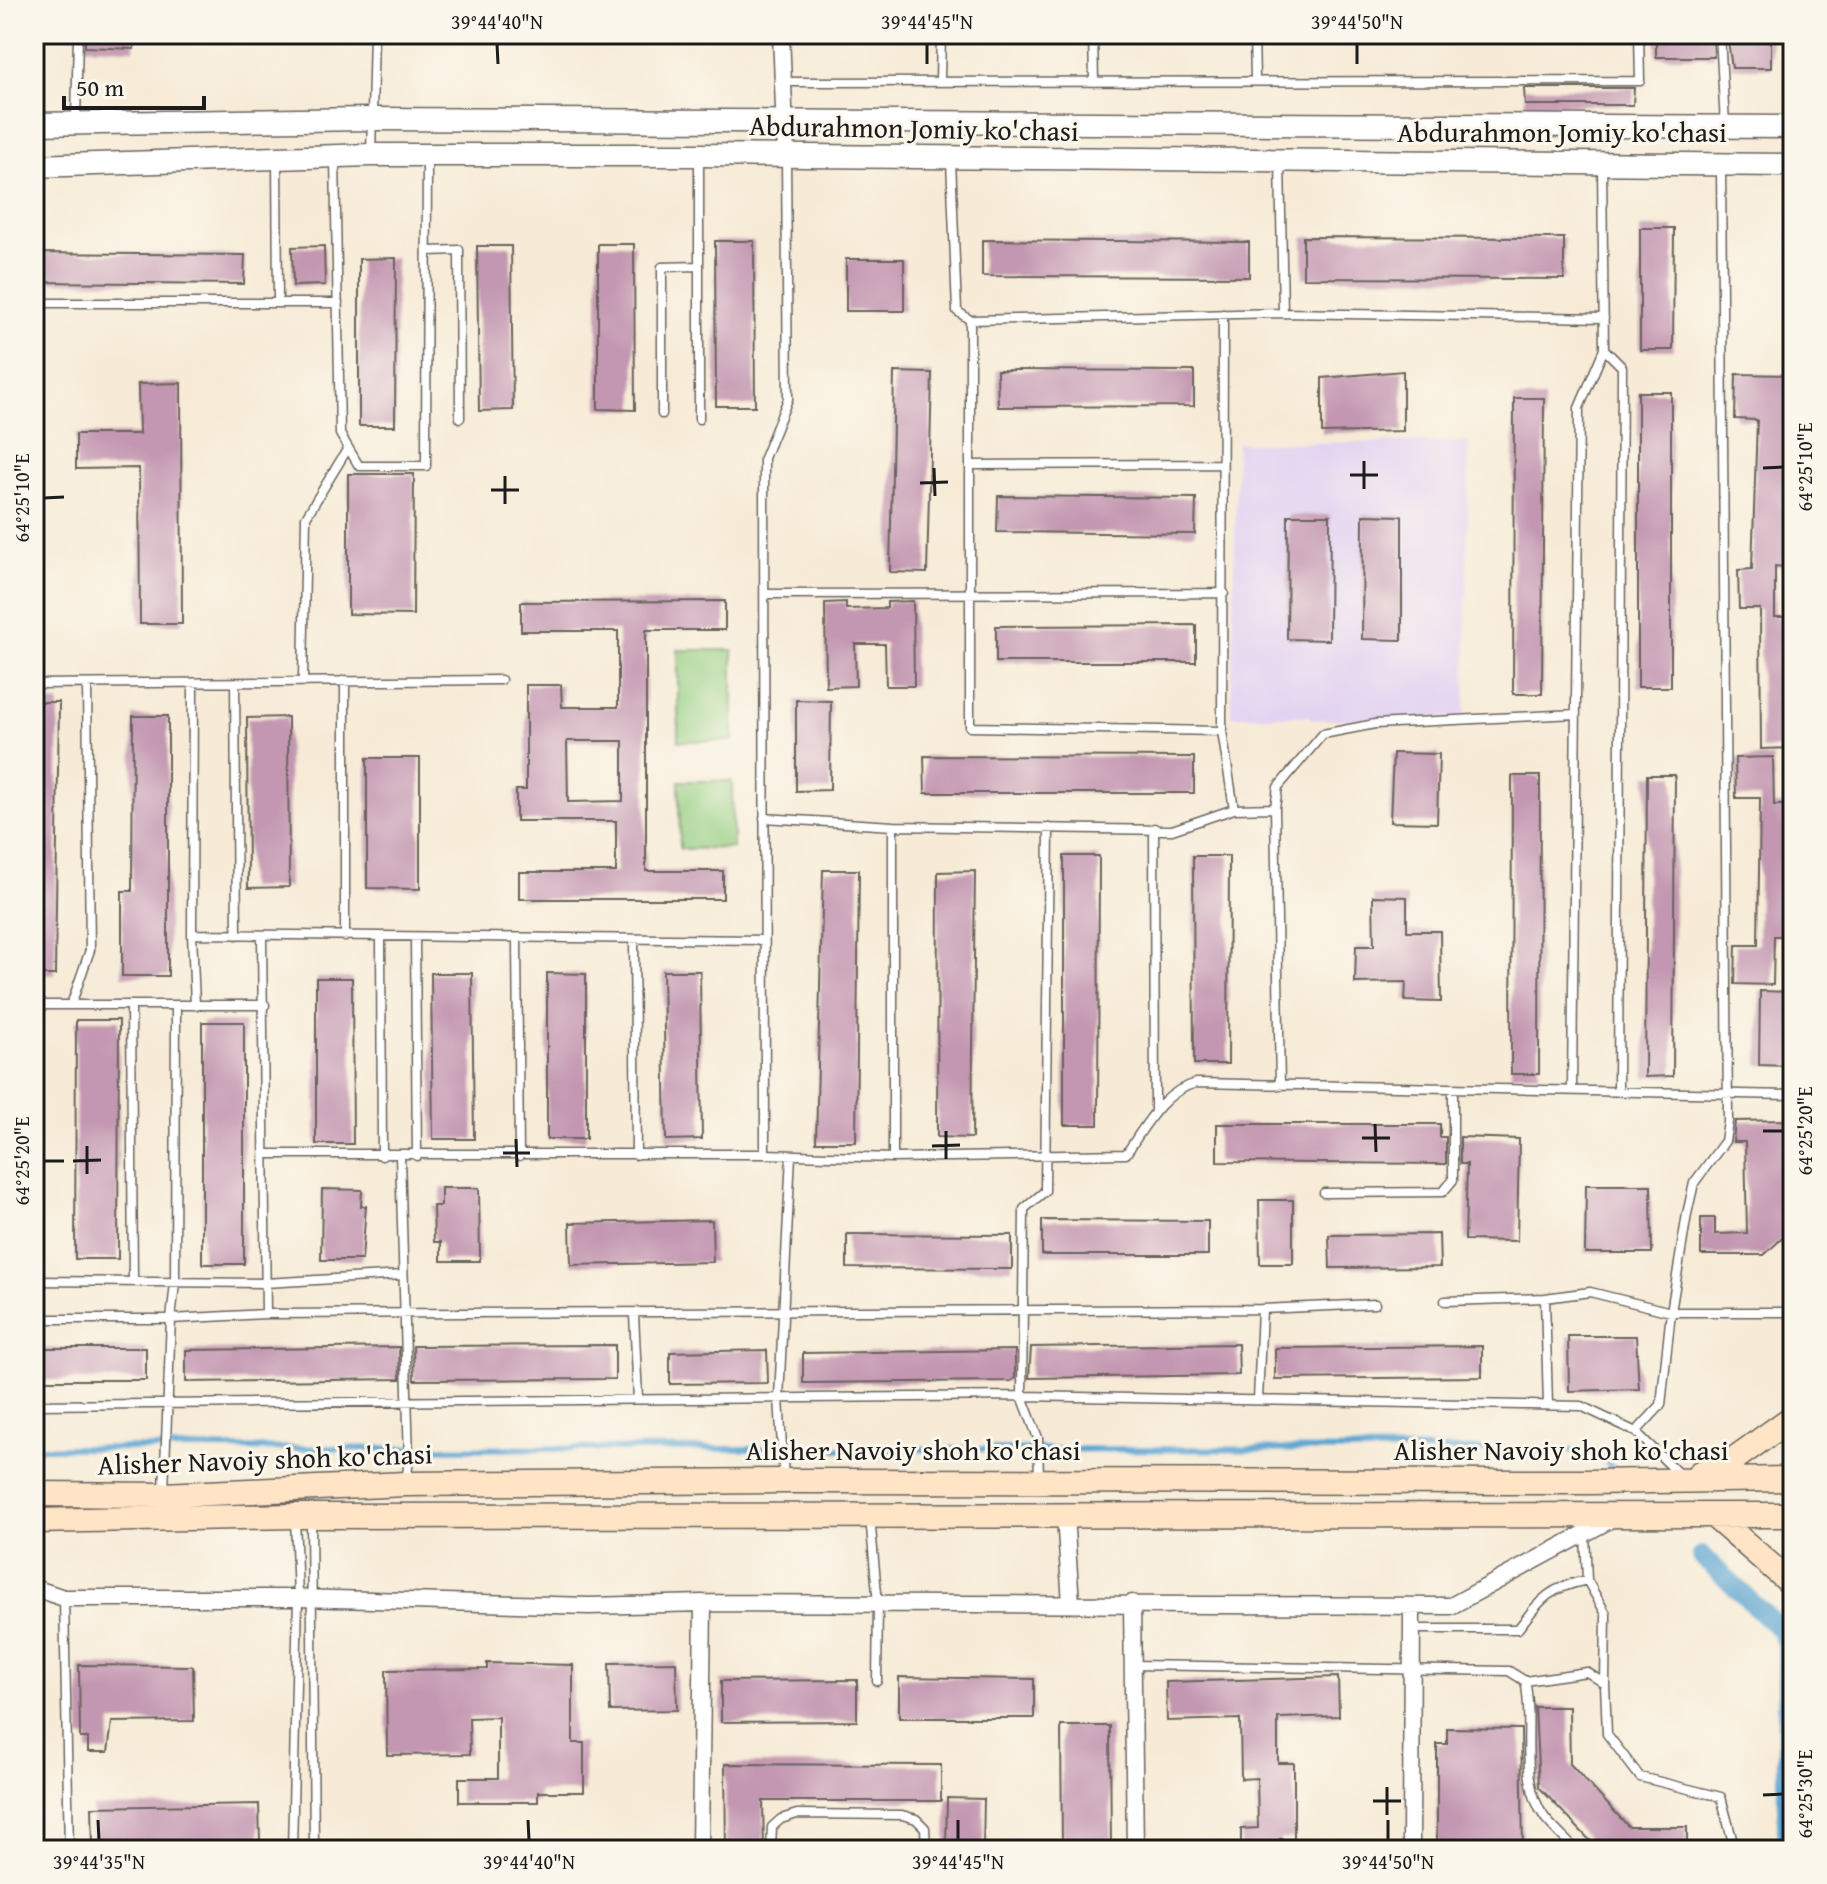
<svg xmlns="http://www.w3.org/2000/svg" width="1827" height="1884" viewBox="0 0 1827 1884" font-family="'Gentium Book Plus',serif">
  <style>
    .built { fill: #e3d3f2 }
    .green { fill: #94cd80; stroke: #58744e; stroke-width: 2 }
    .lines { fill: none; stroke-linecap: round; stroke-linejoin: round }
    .stream { stroke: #5aa4d2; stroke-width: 6 }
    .canal { stroke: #5aa4d2; stroke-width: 20 }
    .building { fill: #c396b1; fill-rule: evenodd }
    .service-casing { stroke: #69645d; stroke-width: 11 }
    .minor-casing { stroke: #69645d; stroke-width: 19 }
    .tertiary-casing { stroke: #69645d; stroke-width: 25 }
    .secondary-casing { stroke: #69645d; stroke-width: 27 }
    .service { stroke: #fff; stroke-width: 8 }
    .minor { stroke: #fff; stroke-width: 16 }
    .tertiary { stroke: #fff; stroke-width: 22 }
    .secondary { stroke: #ffe4c6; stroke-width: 24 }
    .ticks { fill: none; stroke: #1c1c1c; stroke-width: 3 }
    .labels { text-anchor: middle; stroke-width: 6; stroke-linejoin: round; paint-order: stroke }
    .street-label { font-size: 28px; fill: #1c1c1c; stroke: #fbf7ec }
    .neatline { fill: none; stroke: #1c1c1c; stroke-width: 3 }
    .ticks-label { font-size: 20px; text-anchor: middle; fill: #1c1c1c }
  </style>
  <rect width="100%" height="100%" fill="#fbf7ec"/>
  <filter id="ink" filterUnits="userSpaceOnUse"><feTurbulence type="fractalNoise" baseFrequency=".0125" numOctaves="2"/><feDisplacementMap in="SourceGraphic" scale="16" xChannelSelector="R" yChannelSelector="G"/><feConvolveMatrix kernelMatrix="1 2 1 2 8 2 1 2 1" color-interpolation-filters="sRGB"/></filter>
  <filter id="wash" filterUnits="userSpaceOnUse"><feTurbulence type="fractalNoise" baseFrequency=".006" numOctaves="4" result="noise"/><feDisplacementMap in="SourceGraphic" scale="32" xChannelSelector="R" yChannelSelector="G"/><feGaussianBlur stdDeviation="1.8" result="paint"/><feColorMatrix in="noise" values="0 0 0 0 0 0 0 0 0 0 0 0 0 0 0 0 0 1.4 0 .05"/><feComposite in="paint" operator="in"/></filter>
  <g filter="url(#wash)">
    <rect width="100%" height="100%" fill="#f7ebd7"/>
    <path class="built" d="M 1469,442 L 1465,717 L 1310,720 L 1310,716 L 1231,716 L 1237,443 Z"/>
    <path class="green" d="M 678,650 L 733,650 L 733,741 L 678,741 Z
      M 679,781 L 732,781 L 733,848 L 680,849 Z"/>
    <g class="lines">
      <path class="stream" d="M 34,1448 L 1594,1450 L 1619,1474"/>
      <path class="canal" d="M 1702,1556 L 1780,1629 L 1787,1645 L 1787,1850"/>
    </g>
    <g id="blocks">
      <path class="building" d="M 85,34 L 135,34 L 134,49 L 85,47 Z
        M 1656,34 L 1713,34 L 1714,57 L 1656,57 Z
        M 1727,34 L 1771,34 L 1771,68 L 1732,68 Z
        M 1524,88 L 1634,88 L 1633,105 L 1525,105 Z
        M 1640,228 L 1674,228 L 1673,350 L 1640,350 Z
        M 1303,237 L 1564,238 L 1564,279 L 1303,278 Z
        M 982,240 L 1249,242 L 1249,277 L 982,276 Z
        M 715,241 L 754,241 L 755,406 L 716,406 Z
        M 598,244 L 634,244 L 635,410 L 598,409 Z
        M 324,246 L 325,285 L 293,286 L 292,247 Z
        M 477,246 L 511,246 L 513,410 L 479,411 Z
        M 34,253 L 245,255 L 244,284 L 34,282 Z
        M 396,258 L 395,426 L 359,426 L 359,259 Z
        M 846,259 L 904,259 L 904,311 L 846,311 Z
        M 997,370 L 1194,371 L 1194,406 L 998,407 Z
        M 1403,371 L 1403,431 L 1322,433 L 1322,378 Z
        M 894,372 L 932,373 L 927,573 L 890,572 Z
        M 1736,374 L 1793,375 L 1793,568 L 1775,566 L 1775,617 L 1793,617 L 1793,748 L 1761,749 L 1760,609 L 1739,609 L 1738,570 L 1752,569 L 1757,420 L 1735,419 Z
        M 181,383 L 182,624 L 140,624 L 139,468 L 76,469 L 76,434 L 139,434 L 138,384 Z
        M 1638,392 L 1671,392 L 1671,687 L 1638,687 Z
        M 1514,398 L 1544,398 L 1542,694 L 1513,694 Z
        M 348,474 L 414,474 L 413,615 L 348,614 Z
        M 998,496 L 1196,498 L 1195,534 L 997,532 Z
        M 1288,515 L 1330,515 L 1329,640 L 1287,639 Z
        M 1363,515 L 1402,516 L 1402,640 L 1362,639 Z
        M 725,601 L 725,630 L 646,630 L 646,871 L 723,871 L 723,899 L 519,899 L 519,872 L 616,872 L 616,821 L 516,821 L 516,790 L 526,790 L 526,685 L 561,685 L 562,707 L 618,707 L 618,631 L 521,631 L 521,602 ZM 567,741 L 623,741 L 623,801 L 568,802 Z
        M 913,601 L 914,686 L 886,686 L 885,644 L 855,644 L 856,686 L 826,687 L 825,603 L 846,602 L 846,609 L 887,608 L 887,602 Z
        M 1196,625 L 1196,662 L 996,662 L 996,626 Z
        M 796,700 L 831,701 L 830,790 L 796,791 Z
        M 34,702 L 59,702 L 55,975 L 34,975 Z
        M 133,716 L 168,716 L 168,976 L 122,976 L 122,891 L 132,891 Z
        M 288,717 L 289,887 L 248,888 L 247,718 Z
        M 1393,753 L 1439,754 L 1437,823 L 1390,822 Z
        M 924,756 L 1194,757 L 1194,793 L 925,793 Z
        M 1773,757 L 1774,805 L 1793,805 L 1793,936 L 1774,936 L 1773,985 L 1735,984 L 1736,945 L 1758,945 L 1760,798 L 1736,798 L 1735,758 Z
        M 367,758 L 420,758 L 420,889 L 367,888 Z
        M 1647,775 L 1675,775 L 1673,1076 L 1645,1077 Z
        M 1512,776 L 1540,776 L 1539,1074 L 1511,1074 Z
        M 1064,856 L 1099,856 L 1098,1125 L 1064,1125 Z
        M 1193,856 L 1229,856 L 1228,1064 L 1194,1064 Z
        M 823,870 L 859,870 L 856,1142 L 816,1142 Z
        M 975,871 L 972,1138 L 937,1137 L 938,872 Z
        M 1373,896 L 1407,897 L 1407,931 L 1440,931 L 1441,1002 L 1405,1001 L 1406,982 L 1355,983 L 1356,946 L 1374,946 Z
        M 663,971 L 700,971 L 702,1139 L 666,1140 Z
        M 431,973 L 472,973 L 474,1139 L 433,1139 Z
        M 547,973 L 586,974 L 586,1139 L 547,1139 Z
        M 316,978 L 352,978 L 353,1144 L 316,1144 Z
        M 1760,991 L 1793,992 L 1792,1066 L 1759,1065 Z
        M 76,1020 L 119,1020 L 118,1259 L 75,1259 Z
        M 202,1022 L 244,1022 L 244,1264 L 202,1264 Z
        M 1793,1120 L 1793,1141 L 1789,1141 L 1789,1183 L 1793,1183 L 1790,1231 L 1764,1255 L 1701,1255 L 1701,1218 L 1715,1218 L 1715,1234 L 1747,1233 L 1745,1142 L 1733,1142 L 1735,1121 Z
        M 1217,1124 L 1440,1124 L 1440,1137 L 1446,1137 L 1446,1164 L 1217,1162 Z
        M 1460,1137 L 1519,1139 L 1517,1241 L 1465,1240 L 1467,1164 L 1460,1164 Z
        M 1586,1185 L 1651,1185 L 1652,1253 L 1585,1253 Z
        M 441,1188 L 479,1188 L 480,1261 L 441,1261 L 441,1242 L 434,1242 L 433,1206 L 441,1206 Z
        M 322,1189 L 362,1190 L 361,1206 L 366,1206 L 362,1260 L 321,1260 Z
        M 1259,1200 L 1293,1200 L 1293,1264 L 1260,1264 Z
        M 712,1220 L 713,1262 L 571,1265 L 570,1223 Z
        M 1042,1220 L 1208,1221 L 1208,1255 L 1042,1255 Z
        M 847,1234 L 1012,1235 L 1012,1269 L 847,1268 Z
        M 1439,1234 L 1440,1267 L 1330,1268 L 1329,1235 Z
        M 1568,1336 L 1636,1336 L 1639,1389 L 1569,1391 Z
        M 1238,1344 L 1239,1375 L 1029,1378 L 1031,1347 Z
        M 615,1345 L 615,1379 L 414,1380 L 413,1346 Z
        M 1482,1346 L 1482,1377 L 1275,1379 L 1275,1348 Z
        M 399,1347 L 400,1379 L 186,1382 L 186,1350 Z
        M 34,1348 L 146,1348 L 146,1380 L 34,1380 Z
        M 767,1350 L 768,1383 L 670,1384 L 670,1352 Z
        M 1015,1350 L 1015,1378 L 1011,1381 L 803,1383 L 803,1353 Z
        M 676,1662 L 677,1710 L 610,1711 L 609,1663 Z
        M 487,1663 L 573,1665 L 573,1743 L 584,1743 L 584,1792 L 538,1792 L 538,1802 L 459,1802 L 459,1778 L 498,1778 L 498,1717 L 469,1718 L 470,1754 L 387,1755 L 386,1670 L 487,1669 Z
        M 79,1665 L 193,1666 L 194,1721 L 112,1722 L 108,1752 L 88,1752 L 88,1738 L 80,1738 Z
        M 899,1677 L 1034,1679 L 1034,1718 L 899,1718 Z
        M 1338,1677 L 1339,1716 L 1278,1718 L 1278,1763 L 1294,1763 L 1294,1839 L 1280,1839 L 1280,1850 L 1241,1850 L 1241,1829 L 1258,1828 L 1257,1778 L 1241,1779 L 1240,1719 L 1167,1721 L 1166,1682 Z
        M 857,1680 L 857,1721 L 721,1722 L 721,1681 Z
        M 1535,1707 L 1569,1707 L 1570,1764 L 1629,1827 L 1687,1827 L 1687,1850 L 1599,1850 L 1539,1787 Z
        M 1061,1726 L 1110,1726 L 1111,1848 L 1062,1848 Z
        M 1447,1728 L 1521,1729 L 1523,1850 L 1437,1850 L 1437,1744 L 1447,1744 Z
        M 725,1764 L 941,1765 L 941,1801 L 763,1801 L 764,1850 L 726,1850 Z
        M 947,1798 L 984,1799 L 983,1850 L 946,1850 Z
        M 259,1804 L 260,1842 L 93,1845 L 92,1807 Z"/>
    </g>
  </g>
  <g filter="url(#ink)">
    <use href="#blocks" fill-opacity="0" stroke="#69645d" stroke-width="2"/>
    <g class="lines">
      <g class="service-casing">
        <path id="service" d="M 1093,34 L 1094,82
          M 1254,34 L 1255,79
          M 1720,34 L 1725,125
          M 940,80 L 941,34
          M 782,82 L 1640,81 L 1639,34
          M 76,121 L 78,34
          M 371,155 L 374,34
          M 699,155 L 699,419
          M 335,158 L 340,434 L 359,466 L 426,466 L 427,157
          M 277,159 L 278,303
          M 951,160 L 957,311 L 970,320 L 970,727 L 1222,731
          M 1280,162 L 1283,313
          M 1602,165 L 1604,349 L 1622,367 L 1618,1089
          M 428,251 L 459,250 L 460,418
          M 34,303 L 338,303
          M 1223,314 L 1222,731 L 1234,809
          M 970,320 L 1283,313 L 1604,318
          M 662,414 L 662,267 L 699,266
          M 970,465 L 1222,464
          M 766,594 L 1224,593
          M 303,680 L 306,517 L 348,448
          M 235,683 L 237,935
          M 34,684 L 501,680
          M 764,818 L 893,826 L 1172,830 L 1234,809 L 1275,808
          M 893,826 L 893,1158
          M 1154,828 L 1155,1112
          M 192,934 L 193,683
          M 345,937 L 345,680
          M 381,938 L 382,1156
          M 415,938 L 417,1156
          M 517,940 L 519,1156
          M 634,940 L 636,1155
          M 34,1005 L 265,1005
          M 71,1005 L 90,950 L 87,684
          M 131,1005 L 133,1282
          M 195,1005 L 192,934 L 764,940
          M 1280,1086 L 1275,808 L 1278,787 L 1323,734 L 1375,724 L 1576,714
          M 1572,1089 L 1579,408 L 1604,349
          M 265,1154 L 765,1154 L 893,1158 L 1126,1154 C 1144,1128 1163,1091 1196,1083 L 1793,1095
          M 765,1154 L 764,458 L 788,399 L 786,157
          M 400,1156 L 409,1459 L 406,1483
          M 1324,1193 L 1443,1192 L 1453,1180 L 1453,1089
          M 34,1281 L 265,1283 L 403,1275
          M 1545,1298 L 1548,1405
          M 1445,1301 L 1545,1298 L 1590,1292 L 1671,1312 L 1793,1312
          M 1262,1309 L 1375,1304
          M 266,1314 L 1262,1309 L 1258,1400
          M 634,1314 L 638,1399
          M 34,1319 L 171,1319 L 175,1283 L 176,1005
          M 34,1405 L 1022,1396 L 1581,1406 L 1636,1432 L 1681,1476
          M 1636,1432 L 1661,1405 L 1671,1312 L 1687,1214 L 1694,1183 L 1725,1141 L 1728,1122 L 1721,164
          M 1039,1479 L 1038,1438 L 1022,1396 L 1024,1209 L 1045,1191 L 1049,828
          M 784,1480 L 779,1398 L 791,1155
          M 164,1490 L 171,1319 L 266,1314 L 262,936
          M 870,1517 L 878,1604 L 877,1681
          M 311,1519 L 314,1850
          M 1585,1534 L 1587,1580 L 1606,1614 L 1605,1684
          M 64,1598 L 69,1850
          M 1412,1629 L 1518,1629 C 1541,1599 1548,1588 1587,1580
          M 1133,1665 L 1509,1671 L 1525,1681 C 1535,1724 1517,1780 1545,1818 C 1554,1829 1566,1840 1576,1850
          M 1525,1681 L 1587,1672 L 1605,1684 L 1607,1734 L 1640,1777 L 1721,1797 L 1735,1850
          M 292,1850 L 298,1598 L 295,1517
          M 771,1850 L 772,1827 L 781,1819 L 797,1814 L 902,1815 L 916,1819 L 925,1828 L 926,1850"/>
      </g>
      <g class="minor-casing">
        <path id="minor" d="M 781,34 L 786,157
          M 1065,1516 L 1071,1603
          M 34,1588 L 64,1598 L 298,1598 L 589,1606 L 703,1603 L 1451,1606 L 1615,1517
          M 1132,1603 L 1135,1850
          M 700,1850 L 703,1603
          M 1411,1850 L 1412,1606"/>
      </g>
      <g class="tertiary-casing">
        <path id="tertiary" d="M 34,124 L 371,119 L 1793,127
          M 34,166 L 371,155 L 699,155 L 1793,165"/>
      </g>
      <g class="secondary-casing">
        <path id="secondary" d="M 1700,1473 L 1730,1462 L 1793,1417
          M 34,1494 L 163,1495 L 406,1484 L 784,1481 L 1589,1482 L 1793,1479
          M 1714,1516 L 1793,1585
          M 34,1521 L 295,1516 L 1793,1515"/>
      </g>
      <use href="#service" class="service"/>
      <use href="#minor" class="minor"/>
      <use href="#tertiary" class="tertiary"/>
      <use href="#secondary" class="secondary"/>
    </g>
  </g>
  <path class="ticks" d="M 497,44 L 498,64M 927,44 L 927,64M 1357,44 L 1357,64M 1364,461 L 1364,489M 934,468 L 935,496M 1763,468 L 1783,467M 1350,475 L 1378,475M 505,476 L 505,504M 920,483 L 948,482M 491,490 L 519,490M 44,498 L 64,497M 1375,1124 L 1376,1152M 946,1131 L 946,1159M 1763,1131 L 1783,1131M 1362,1138 L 1390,1138M 516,1139 L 517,1167M 87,1146 L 87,1174M 932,1146 L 960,1145M 503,1153 L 530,1153M 44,1161 L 64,1161M 73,1161 L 101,1160M 1387,1787 L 1387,1815M 1763,1795 L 1783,1794M 1373,1801 L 1401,1801M 98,1820 L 99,1840M 528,1820 L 529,1840M 958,1820 L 958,1840M 1388,1820 L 1388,1840"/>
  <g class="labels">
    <g class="street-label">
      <text transform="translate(914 128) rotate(1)" y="10">Abdurahmon Jomiy ko'chasi</text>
      <text x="1562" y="142">Abdurahmon Jomiy ko'chasi</text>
      <text x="913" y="1460">Alisher Navoiy shoh ko'chasi</text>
      <text x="1561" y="1460">Alisher Navoiy shoh ko'chasi</text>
      <text transform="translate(265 1459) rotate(-2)" y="10">Alisher Navoiy shoh ko'chasi</text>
    </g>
  </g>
  <rect width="1827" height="1884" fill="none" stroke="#fbf7ec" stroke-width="88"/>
  <path d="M64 96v12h140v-12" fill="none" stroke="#1c1c1c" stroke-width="4"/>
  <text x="76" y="96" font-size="24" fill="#1c1c1c" stroke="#fbf7ec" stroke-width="6" paint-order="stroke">50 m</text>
  <rect x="44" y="44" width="1739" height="1796" class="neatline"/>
  <g class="ticks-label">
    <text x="497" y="29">39°44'40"N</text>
    <text x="927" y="29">39°44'45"N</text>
    <text x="1357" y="29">39°44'50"N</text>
    <text transform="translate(1805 467) rotate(-90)" y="7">64°25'10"E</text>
    <text transform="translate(22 498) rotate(-90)" y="7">64°25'10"E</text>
    <text transform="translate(1805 1131) rotate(-90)" y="7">64°25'20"E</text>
    <text transform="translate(22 1161) rotate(-90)" y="7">64°25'20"E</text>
    <text transform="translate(1805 1794) rotate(-90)" y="7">64°25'30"E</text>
    <text x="99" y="1869">39°44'35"N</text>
    <text x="529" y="1869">39°44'40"N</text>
    <text x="958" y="1869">39°44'45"N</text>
    <text x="1388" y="1869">39°44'50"N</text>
  </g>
</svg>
